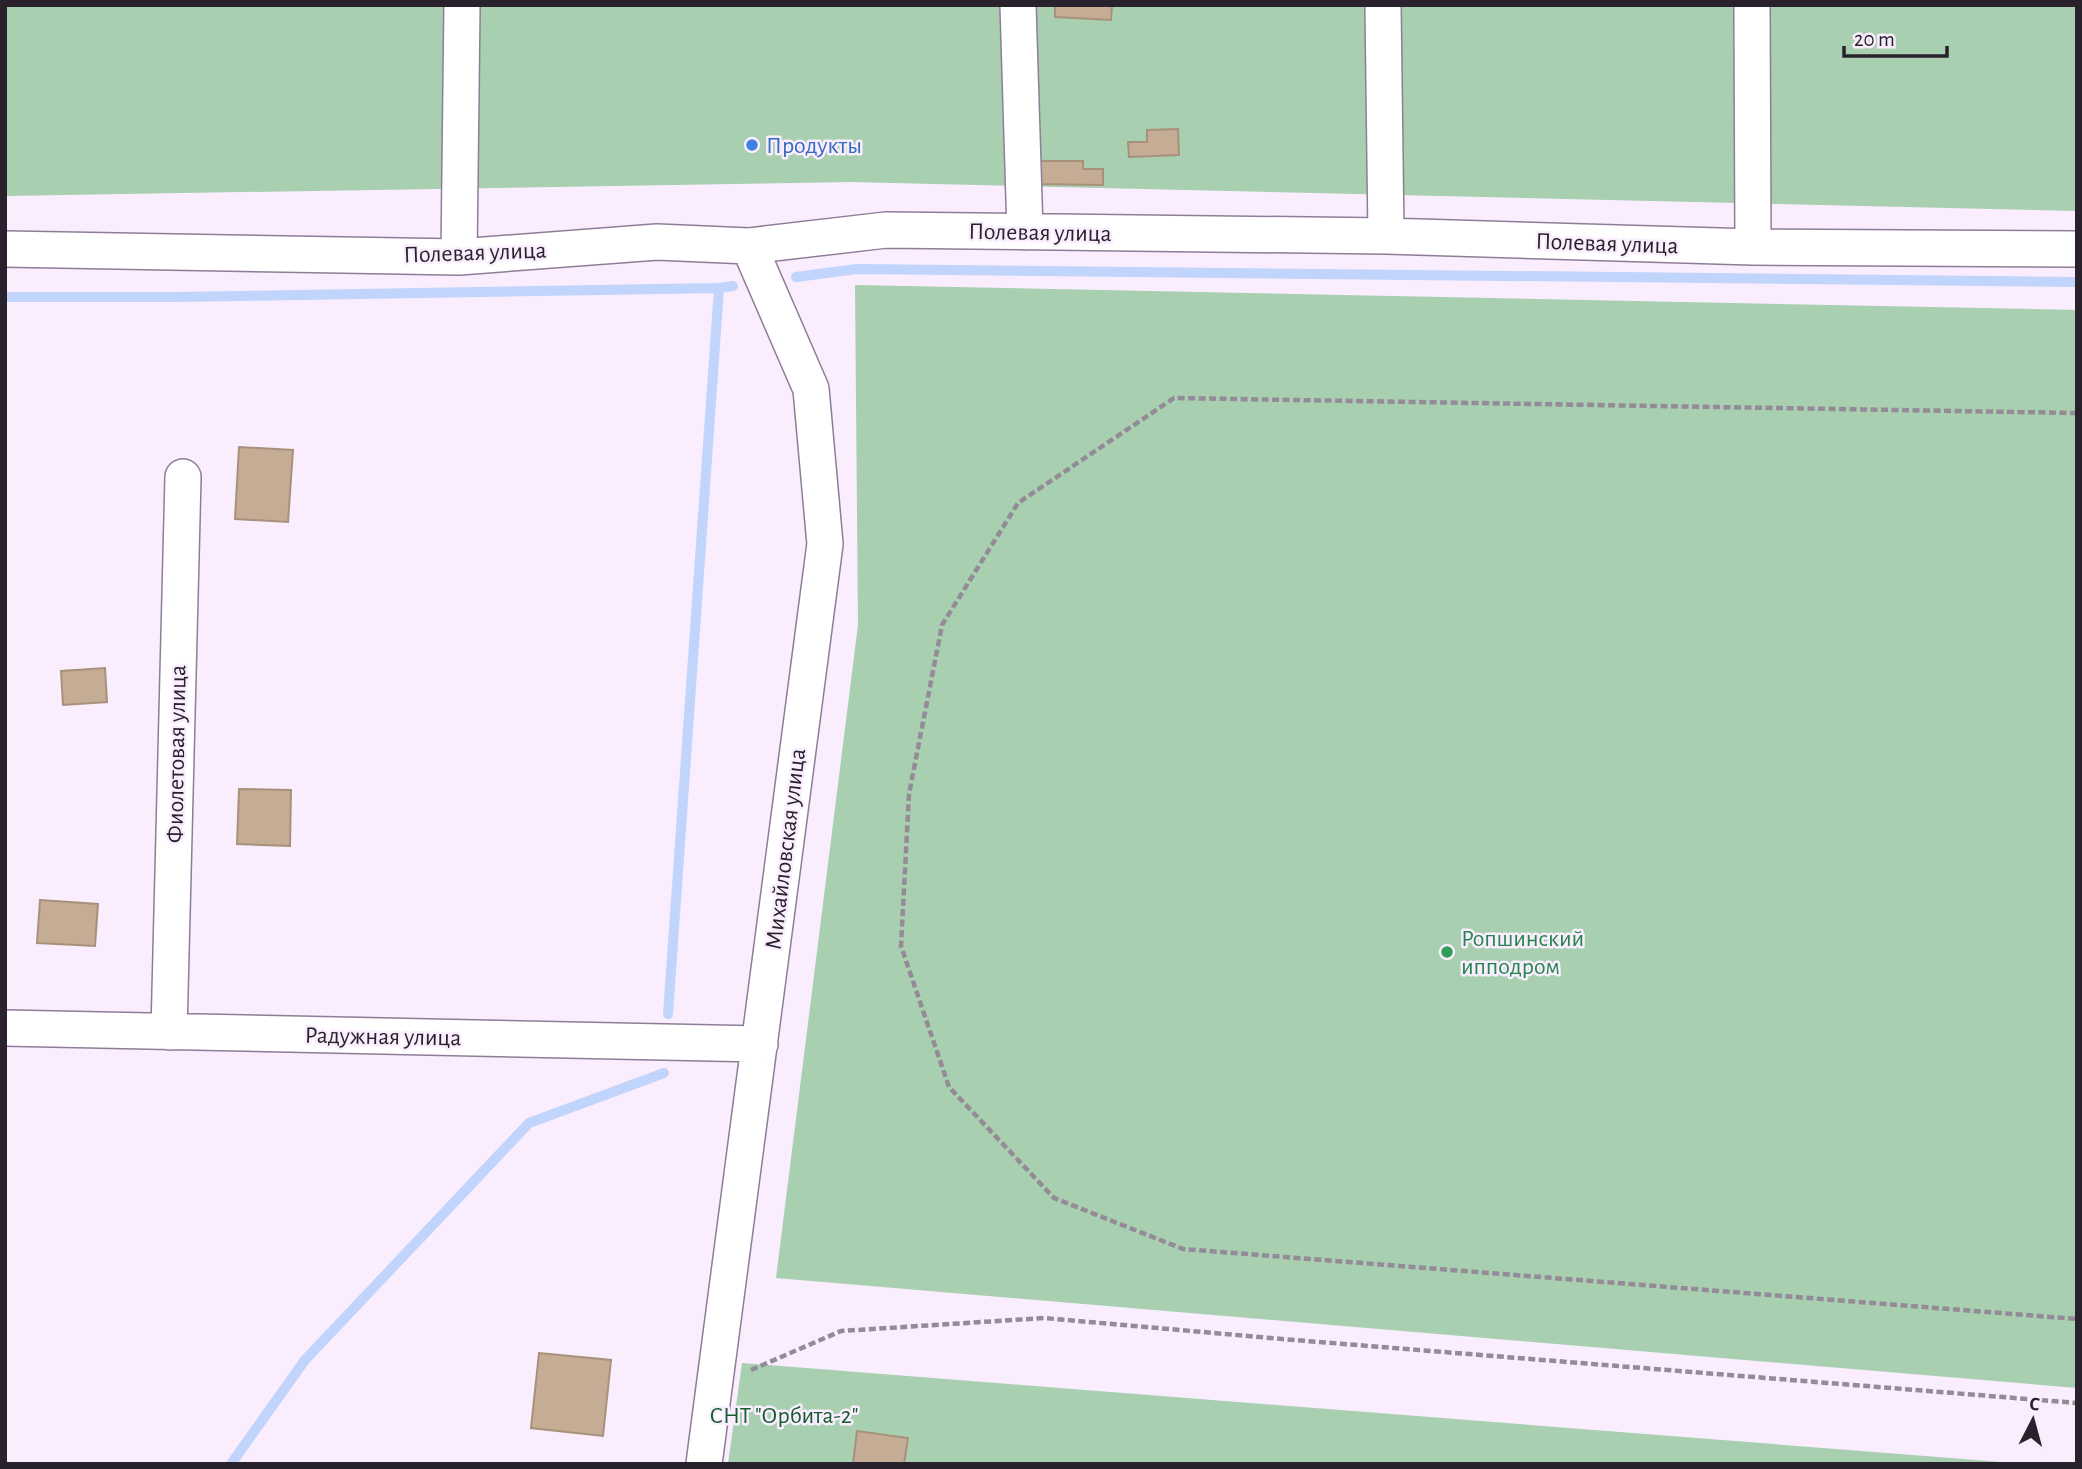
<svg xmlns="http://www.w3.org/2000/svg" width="2082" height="1469" viewBox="0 0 2082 1469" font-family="'Alegreya Sans',sans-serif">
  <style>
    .green { fill: #a8cfaf }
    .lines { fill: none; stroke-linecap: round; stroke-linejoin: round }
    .stream { stroke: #c0d4fc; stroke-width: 10 }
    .building { fill: #c5ad95; stroke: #a8917a; stroke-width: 2 }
    .minor-casing { stroke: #8f7d97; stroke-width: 38 }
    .path { stroke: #948a98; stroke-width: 4.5; stroke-dasharray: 7 3.5; stroke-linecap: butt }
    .minor { stroke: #fff; stroke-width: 35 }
    .shop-dot { fill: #3f7fe0; stroke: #f9edfe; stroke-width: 2.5 }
    .leisure-dot { fill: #2e9e5b; stroke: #f9edfe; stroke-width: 2.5 }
    .labels { text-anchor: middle; stroke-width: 5; stroke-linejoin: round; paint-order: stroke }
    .shop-label { font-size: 24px; fill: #366cbe; stroke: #f9edfe; text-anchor: start }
    .street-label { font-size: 24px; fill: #29222c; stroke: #f9edfe }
    .leisure-label { font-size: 24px; fill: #27864d; stroke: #f9edfe; text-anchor: start }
    .park-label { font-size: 24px; fill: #155d2e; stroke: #f9edfe }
  </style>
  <rect width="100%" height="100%" fill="#f9edfe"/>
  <path class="green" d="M 5,5 L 2077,5 L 2077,211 L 851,182 L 5,196 Z
    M 855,285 L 2077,310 L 2077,1388 L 776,1278 L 858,625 Z
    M 742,1363 L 2027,1464 L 728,1464 Z"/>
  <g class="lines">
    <path class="stream" d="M 796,277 L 857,269 L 2077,282
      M 5,297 L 175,297 L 719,288 L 733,286
      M 668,1014 L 719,288
      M 231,1464 L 305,1360 L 529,1123 L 664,1073"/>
  </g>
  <path class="building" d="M 1055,5 L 1112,5 L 1111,20 L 1055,17 Z
    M 1178,129 L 1179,155 L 1129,157 L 1128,142 L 1147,142 L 1147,130 Z
    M 1037,161 L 1083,161 L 1083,169 L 1103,169 L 1103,185 L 1037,184 Z
    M 239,447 L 293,450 L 288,522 L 235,519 Z
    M 105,668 L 107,702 L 63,705 L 61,671 Z
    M 239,789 L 291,790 L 290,846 L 237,844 Z
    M 40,900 L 98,904 L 95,946 L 37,943 Z
    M 539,1353 L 611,1360 L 603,1436 L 531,1428 Z
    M 857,1431 L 908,1438 L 904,1464 L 853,1464 Z"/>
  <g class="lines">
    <g class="minor-casing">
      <path id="minor" d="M 1018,5 L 1025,232
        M 1383,5 L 1386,236
        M 1752,5 L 1753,247
        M 5,249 L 459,257 L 657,242 L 749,246 L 886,230 L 1386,236 L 1753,247 L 2077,249
        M 459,257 L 462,5
        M 5,1028 L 760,1044
        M 169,1032 L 183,477
        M 704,1464 L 825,544 L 811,389 L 749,246"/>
    </g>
    <path class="path" d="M 2077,413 L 1174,398 L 1018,503 L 942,625 L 909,794 L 901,946 L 949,1087 L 1054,1198 L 1183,1249 L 2077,1319
      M 751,1370 L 841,1331 L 1044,1318 L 1282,1339 L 2077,1403"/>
    <use href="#minor" class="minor"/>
  </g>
  <circle class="shop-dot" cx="752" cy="145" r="7"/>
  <circle class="leisure-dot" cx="1447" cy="952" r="7"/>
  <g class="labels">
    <g class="shop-label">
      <text x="766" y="153">Продукты</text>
    </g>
    <g class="street-label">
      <text transform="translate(1040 232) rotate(1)" y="8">Полевая улица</text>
      <text transform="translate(1607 243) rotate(2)" y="8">Полевая улица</text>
      <text transform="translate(475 252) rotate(-2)" y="8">Полевая улица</text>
      <text transform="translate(176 754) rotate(-89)" y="8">Фиолетовая улица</text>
      <text transform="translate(785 849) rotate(-83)" y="8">Михайловская улица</text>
      <text transform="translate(383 1036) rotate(1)" y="8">Радужная улица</text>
    </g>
    <g class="leisure-label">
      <text x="1461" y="946">Ропшинский<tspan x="1461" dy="28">ипподром</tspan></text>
    </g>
    <g class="park-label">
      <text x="784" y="1423">СНТ "Орбита-2"</text>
    </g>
  </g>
  <rect width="2082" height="1469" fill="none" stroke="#29222c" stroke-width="14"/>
  <g transform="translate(2033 1420) rotate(6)" stroke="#f9edfe" stroke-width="5" paint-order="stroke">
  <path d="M0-5L12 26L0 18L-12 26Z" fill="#29222c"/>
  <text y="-10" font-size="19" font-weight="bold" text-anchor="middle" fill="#29222c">С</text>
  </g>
  <path d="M1844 46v10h103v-10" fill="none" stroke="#29222c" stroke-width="3.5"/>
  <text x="1854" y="46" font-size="21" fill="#29222c" stroke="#f9edfe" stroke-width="5" paint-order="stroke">20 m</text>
</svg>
